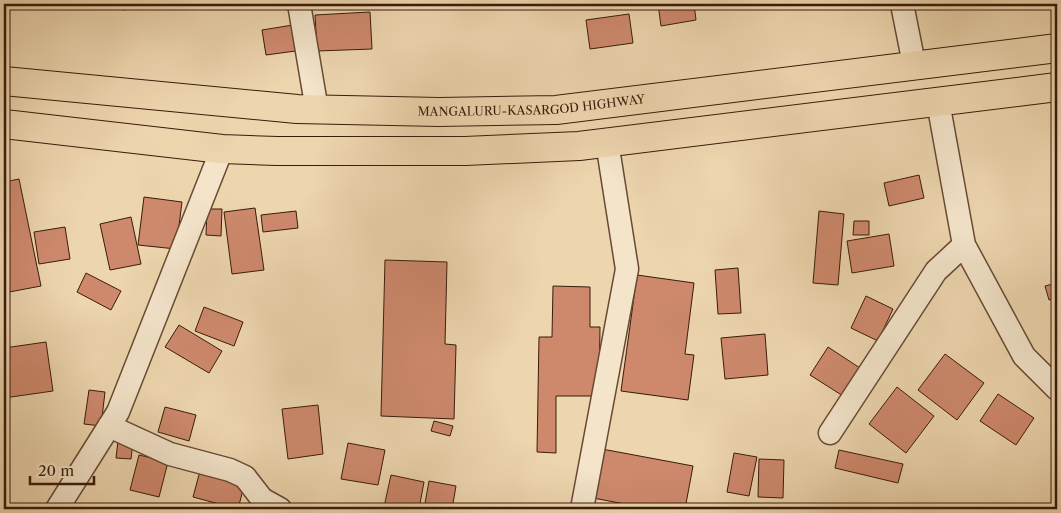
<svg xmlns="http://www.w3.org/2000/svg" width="1061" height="513" viewBox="0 0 1061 513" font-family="'Libre Caslon Text',serif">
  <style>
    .building { fill: #ce896d; stroke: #3a1b0a }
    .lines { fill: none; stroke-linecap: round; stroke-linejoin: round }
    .minor-casing { stroke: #674a33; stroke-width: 25 }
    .highway-casing { stroke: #3a1b0a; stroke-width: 30 }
    .minor { stroke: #f3e4ca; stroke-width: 22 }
    .highway { stroke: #edd5ae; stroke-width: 28 }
    .labels { text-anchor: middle; stroke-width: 4.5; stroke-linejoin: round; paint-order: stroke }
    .street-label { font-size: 12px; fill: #3a1b0a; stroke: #f3e4ca }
  </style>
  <rect width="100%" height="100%" fill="#edd5ae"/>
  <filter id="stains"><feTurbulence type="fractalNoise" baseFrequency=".004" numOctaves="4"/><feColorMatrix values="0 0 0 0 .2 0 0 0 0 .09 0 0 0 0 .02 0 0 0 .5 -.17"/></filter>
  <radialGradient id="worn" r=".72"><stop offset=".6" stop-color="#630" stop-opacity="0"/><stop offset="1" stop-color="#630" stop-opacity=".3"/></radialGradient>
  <path class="building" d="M 122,4 L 154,4 L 155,5 L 123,10 Z
    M 658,4 L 694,4 L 696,20 L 661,26 Z
    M 370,12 L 372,49 L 317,51 L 315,15 Z
    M 629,14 L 633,43 L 590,49 L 586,20 Z
    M 299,24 L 303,50 L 266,55 L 262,30 Z
    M 919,175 L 924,198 L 889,206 L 884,183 Z
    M 19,179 L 41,286 L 4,293 L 4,182 Z
    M 144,197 L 182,202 L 176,249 L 138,245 Z
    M 255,208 L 264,270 L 232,274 L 224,212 Z
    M 207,209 L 222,209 L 221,236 L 206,235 Z
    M 296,211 L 298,228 L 263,232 L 261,215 Z
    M 819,211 L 844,214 L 838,285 L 813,283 Z
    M 131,217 L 141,264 L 110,270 L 100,224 Z
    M 854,221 L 869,221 L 869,235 L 853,235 Z
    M 65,227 L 70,259 L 39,264 L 34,232 Z
    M 889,234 L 894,266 L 852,273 L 847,241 Z
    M 385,260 L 447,262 L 445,344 L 456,345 L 454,419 L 381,416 Z
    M 738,268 L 741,313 L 718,314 L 715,270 Z
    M 86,273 L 121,291 L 111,310 L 77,292 Z
    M 637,275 L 694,283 L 685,354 L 694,355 L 688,400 L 621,391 Z
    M 1057,283 L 1057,298 L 1049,300 L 1045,286 Z
    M 553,286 L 590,287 L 590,327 L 600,327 L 599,396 L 556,396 L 556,453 L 537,452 L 539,337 L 552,337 Z
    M 866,296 L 893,309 L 878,341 L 851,328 Z
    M 204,307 L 243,322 L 234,346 L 195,331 Z
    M 179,325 L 222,351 L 209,373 L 165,347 Z
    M 765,334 L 768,375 L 725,379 L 721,338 Z
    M 46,342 L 53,391 L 4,398 L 4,348 Z
    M 828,347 L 860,368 L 843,396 L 810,375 Z
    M 945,354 L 984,383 L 957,420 L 918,390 Z
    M 897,387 L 934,416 L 906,453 L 869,424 Z
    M 89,390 L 105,392 L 101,426 L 84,424 Z
    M 998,394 L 1034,418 L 1016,445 L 980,421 Z
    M 318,405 L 323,454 L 288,459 L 282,409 Z
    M 165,407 L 196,415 L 189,441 L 158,432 Z
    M 434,421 L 453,426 L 450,436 L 431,431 Z
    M 118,441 L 133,442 L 131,459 L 116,458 Z
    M 348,443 L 385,450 L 378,485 L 341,479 Z
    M 602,449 L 693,466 L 685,509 L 651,509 L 593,498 Z
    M 839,450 L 903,464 L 898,483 L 835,468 Z
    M 734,453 L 757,457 L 749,496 L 727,492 Z
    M 139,455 L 168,462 L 159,497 L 130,490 Z
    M 759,459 L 784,460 L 783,498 L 758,497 Z
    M 200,471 L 245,482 L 238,509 L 193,497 Z
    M 391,475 L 424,482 L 419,509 L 384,507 Z
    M 429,481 L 456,486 L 452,509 L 424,509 Z"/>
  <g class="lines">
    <g class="minor-casing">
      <path id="minor" d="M 299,4 L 317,110
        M 902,4 L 914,64
        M 938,102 L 964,245 L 1024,356 L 1057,389
        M 109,426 L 170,454 L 230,470 L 245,477 L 262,499 L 280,509
        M 830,433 L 936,271 L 964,245
        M 57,509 L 118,412 L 222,149
        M 582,509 L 627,269 L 607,142"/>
    </g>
    <g class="highway-casing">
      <g id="highway">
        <path id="s1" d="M 4,81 L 297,109 L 439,112 L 556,110 L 1057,48"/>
        <path d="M 4,124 L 222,149 L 277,151 L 465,151 L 579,146 L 1057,87"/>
      </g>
    </g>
    <use href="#minor" class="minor"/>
    <use href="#highway" class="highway"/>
  </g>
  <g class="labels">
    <g class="street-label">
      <text dy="4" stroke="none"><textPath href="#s1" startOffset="529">MANGALURU-KASARGOD HIGHWAY</textPath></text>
    </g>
  </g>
  <rect width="1061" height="513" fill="none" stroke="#edd5ae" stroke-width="20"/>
  <rect x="5" y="5" width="1051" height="503" fill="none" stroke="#3a1b0a" stroke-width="2.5"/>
  <rect x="10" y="10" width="1041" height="493" fill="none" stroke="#3a1b0a"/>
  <path d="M30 476v8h64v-8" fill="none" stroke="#3a1b0a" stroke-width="2.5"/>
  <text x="38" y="476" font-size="15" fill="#3a1b0a" stroke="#f3e4ca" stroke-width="4" paint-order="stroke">20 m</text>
  <rect width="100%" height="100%" filter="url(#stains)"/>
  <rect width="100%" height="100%" fill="url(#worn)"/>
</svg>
